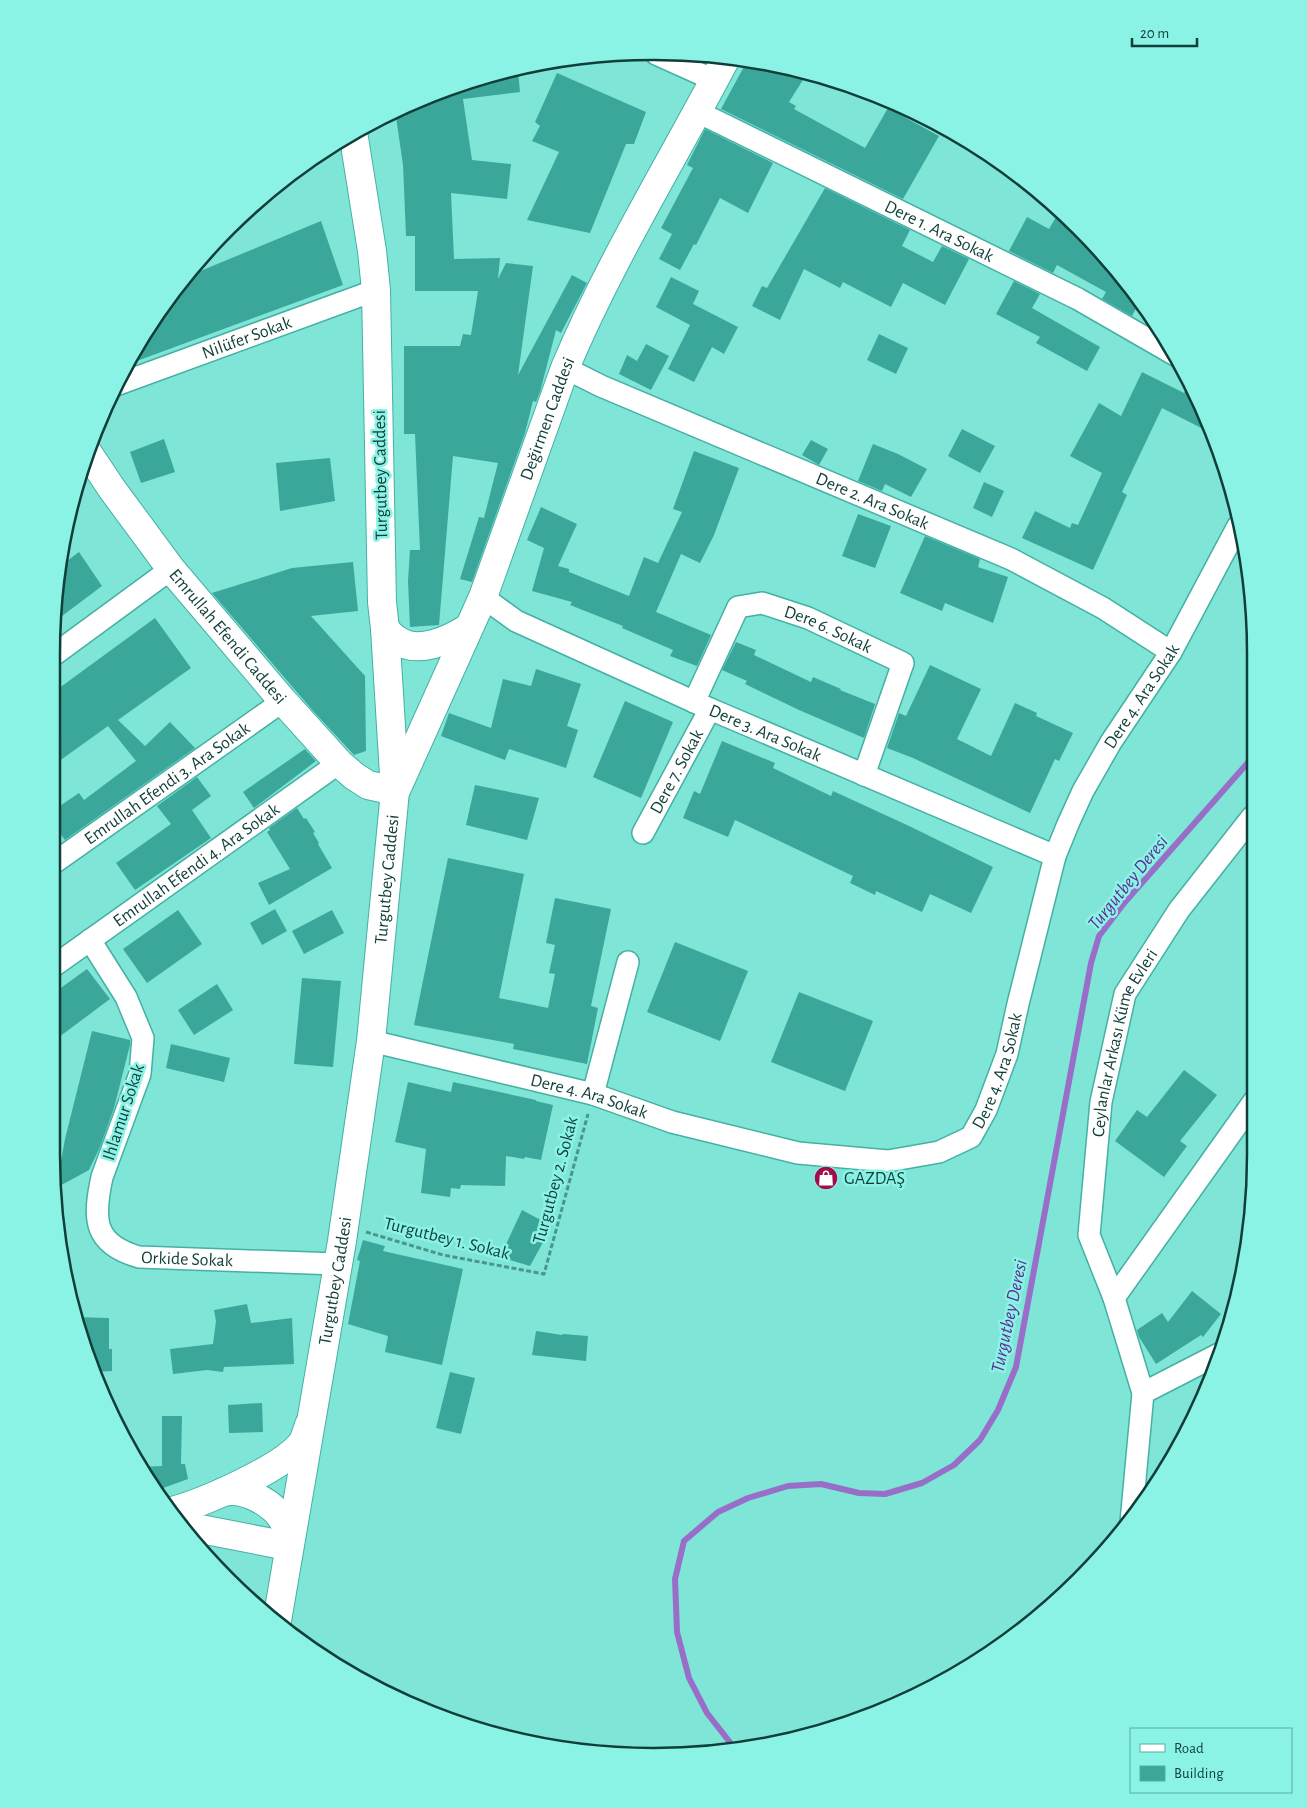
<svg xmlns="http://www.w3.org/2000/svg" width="1307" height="1808" viewBox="0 0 1307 1808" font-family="'Alegreya Sans',sans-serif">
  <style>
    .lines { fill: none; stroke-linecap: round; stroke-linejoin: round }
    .stream { stroke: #996ec9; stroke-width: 6 }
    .building { fill: #3ba79b }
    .street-casing { stroke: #45b0a4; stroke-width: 24 }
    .secondary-casing { stroke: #45b0a4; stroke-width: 30 }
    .primary-casing { stroke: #45b0a4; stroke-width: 30 }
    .path { stroke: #4a968c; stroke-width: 3; stroke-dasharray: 5 2.5; stroke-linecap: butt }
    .street { stroke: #fff; stroke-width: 21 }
    .secondary { stroke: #fff; stroke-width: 28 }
    .primary { stroke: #fff; stroke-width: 28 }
    .labels { text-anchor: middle; stroke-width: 5; stroke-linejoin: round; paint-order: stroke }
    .street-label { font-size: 18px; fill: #103e38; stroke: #8bf3e5 }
    .poi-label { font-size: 18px; fill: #103e38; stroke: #8bf3e5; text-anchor: start }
    .water-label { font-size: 19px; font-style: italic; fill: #622895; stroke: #8bf3e5 }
    .rim { fill: none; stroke: #103e38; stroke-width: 2.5 }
  </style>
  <rect width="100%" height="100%" fill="#7ee5d7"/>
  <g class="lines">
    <path class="stream" d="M 736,1750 L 707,1713 L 689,1678 L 677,1632 L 675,1579 L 684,1541 L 718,1512 L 748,1498 L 788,1486 L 821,1484 L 859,1493 L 885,1494 L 922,1483 L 954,1465 L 980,1440 L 998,1410 L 1016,1367 L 1091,963 L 1099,936 L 1125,902 L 1252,758"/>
  </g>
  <path class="building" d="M 747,61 L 808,72 L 789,102 L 796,106 L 794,109 L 865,148 L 888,108 L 939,136 L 903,199 L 721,109 Z
    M 518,70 L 520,92 L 463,99 L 472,160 L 511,164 L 507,199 L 451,193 L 454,259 L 500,258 L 498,279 L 506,263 L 533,266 L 518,375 L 572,275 L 587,283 L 561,333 L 556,330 L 540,392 L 536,402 L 533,401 L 525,433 L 472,582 L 460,579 L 479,517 L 484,518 L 498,463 L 453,456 L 439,625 L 410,627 L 408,581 L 410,550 L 420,550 L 415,434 L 404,434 L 404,346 L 460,346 L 463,334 L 471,335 L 478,291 L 415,291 L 415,236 L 406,236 L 403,165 L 396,117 L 406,116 L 404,108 L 460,83 Z
    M 557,73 L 646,112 L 634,144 L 626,144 L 590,233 L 527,220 L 559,152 L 532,141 L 540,126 L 535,122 Z
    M 705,129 L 773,163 L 748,213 L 720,198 L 696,245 L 694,244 L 680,270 L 659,259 L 672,234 L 661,228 L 693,168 L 687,165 Z
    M 825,188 L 910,230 L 902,246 L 933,262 L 942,246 L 969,259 L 945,305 L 903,283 L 891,307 L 843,282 L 840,288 L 804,269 L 780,320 L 752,306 L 762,286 L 767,288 Z
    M 1059,212 L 1107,257 L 1139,303 L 1132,316 L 1102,299 L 1106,292 L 1057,265 L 1053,273 L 1009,251 L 1027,217 L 1049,229 Z
    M 321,221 L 343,285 L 126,365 L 132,352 L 186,277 Z
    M 671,277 L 699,291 L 693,304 L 738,327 L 724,354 L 712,347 L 694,382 L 668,369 L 690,325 L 656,307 Z
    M 1014,281 L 1040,294 L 1032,308 L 1100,347 L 1087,371 L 1036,343 L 1040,337 L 996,314 Z
    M 879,334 L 908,348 L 896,374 L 867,360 Z
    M 646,344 L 669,356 L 651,390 L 619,374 L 627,355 L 637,361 Z
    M 1142,372 L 1184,393 L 1190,382 L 1210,423 L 1213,434 L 1162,408 L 1122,492 L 1127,495 L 1093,570 L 1022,538 L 1035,511 L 1070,528 L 1072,523 L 1078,525 L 1102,473 L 1070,456 L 1099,403 L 1121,416 Z
    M 962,429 L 995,446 L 980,473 L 948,456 Z
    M 164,439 L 175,472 L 141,483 L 130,452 Z
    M 811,440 L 828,449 L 819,465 L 802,455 Z
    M 873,444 L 898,454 L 927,469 L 911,497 L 885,484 L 882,491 L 858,481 Z
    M 694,451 L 739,468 L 714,535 L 700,563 L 681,554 L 656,612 L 711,635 L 697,666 L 670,656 L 673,650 L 622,628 L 623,626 L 570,605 L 572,602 L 532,591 L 544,548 L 527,540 L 541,507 L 577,524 L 558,566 L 569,569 L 569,572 L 629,596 L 644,557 L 658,563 L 682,512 L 673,509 Z
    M 330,458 L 335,501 L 280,511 L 276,463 Z
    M 984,482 L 1004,491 L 992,517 L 973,508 Z
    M 858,514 L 891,526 L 875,568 L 842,556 Z
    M 925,536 L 980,559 L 978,567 L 1008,577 L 993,623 L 945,603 L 942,611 L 900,593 Z
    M 79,552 L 102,586 L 54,622 L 60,566 Z
    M 353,562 L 358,611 L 311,616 L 365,676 L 366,751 L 354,755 L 314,712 L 212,593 L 292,568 Z
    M 155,618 L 191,668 L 118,720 L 145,746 L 170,722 L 195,748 L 65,840 L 51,821 L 51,812 L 79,793 L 84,800 L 136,761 L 108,726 L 51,767 L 51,694 Z
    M 736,642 L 756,650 L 754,655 L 811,682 L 813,677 L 841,689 L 840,690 L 875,704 L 864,738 L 799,710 L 745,684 L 747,681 L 722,670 Z
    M 930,665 L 981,689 L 957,739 L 991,756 L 1015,703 L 1037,713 L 1036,716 L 1073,733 L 1059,761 L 1055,759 L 1030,813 L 913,758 L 887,748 L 899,713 L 906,716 Z
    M 536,669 L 581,684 L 567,726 L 578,730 L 566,768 L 509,749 L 505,760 L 441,736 L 449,713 L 491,728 L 503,679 L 531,686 Z
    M 625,701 L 673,722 L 641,798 L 593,777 Z
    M 722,741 L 775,763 L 773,768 L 831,796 L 833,791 L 907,825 L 993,867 L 971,913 L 930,894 L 922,912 L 876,891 L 875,895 L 850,883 L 853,876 L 735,820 L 728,837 L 683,818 L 694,791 L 700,794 Z
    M 305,749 L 316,761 L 254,808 L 243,792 Z
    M 197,777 L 211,796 L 192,810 L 211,838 L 135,890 L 116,863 L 171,824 L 157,806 Z
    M 475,785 L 539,798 L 527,840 L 466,825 Z
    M 297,808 L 304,819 L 306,818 L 315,832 L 313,833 L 319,843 L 318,844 L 332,868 L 269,905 L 258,883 L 290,869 L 267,832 L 270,830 L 269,828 Z
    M 448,858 L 524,874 L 499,998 L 548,1008 L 555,974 L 549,973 L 555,945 L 546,943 L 555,898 L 611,909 L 591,1006 L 598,1008 L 587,1064 L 513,1049 L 514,1044 L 414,1025 Z
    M 275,909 L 287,931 L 262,945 L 250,923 Z
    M 178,910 L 202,944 L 147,983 L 123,949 Z
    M 332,910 L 344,933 L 304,954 L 292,931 Z
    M 675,942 L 748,971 L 720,1041 L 647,1012 Z
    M 87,969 L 110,999 L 51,1043 L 51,995 Z
    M 302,978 L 341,981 L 333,1067 L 294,1064 Z
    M 217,984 L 233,1010 L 194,1035 L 178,1010 Z
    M 799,992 L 873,1021 L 845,1091 L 771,1062 Z
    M 92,1031 L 130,1040 L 130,1045 L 114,1108 L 100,1147 L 89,1170 L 56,1188 L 65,1139 Z
    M 171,1044 L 230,1058 L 224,1082 L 166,1068 Z
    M 1184,1070 L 1217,1095 L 1180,1141 L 1187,1146 L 1164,1177 L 1115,1141 L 1137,1110 L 1147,1117 Z
    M 408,1082 L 451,1092 L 453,1082 L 536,1100 L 536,1101 L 553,1105 L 541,1160 L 525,1157 L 524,1159 L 506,1156 L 505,1186 L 461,1185 L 460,1189 L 451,1188 L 450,1197 L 421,1193 L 426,1149 L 395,1142 Z
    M 522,1210 L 552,1226 L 530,1266 L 500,1257 Z
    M 363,1240 L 385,1246 L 383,1251 L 463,1269 L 442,1365 L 385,1352 L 388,1336 L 348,1324 L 360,1261 L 357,1260 Z
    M 1192,1291 L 1221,1314 L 1203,1337 L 1201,1335 L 1156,1364 L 1139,1337 L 1137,1330 L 1162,1313 L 1168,1322 Z
    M 247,1304 L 251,1323 L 292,1318 L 294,1364 L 224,1367 L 223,1372 L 207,1370 L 173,1374 L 170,1349 L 213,1344 L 216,1321 L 214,1310 Z
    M 74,1317 L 109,1318 L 109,1349 L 112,1349 L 112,1371 L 95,1372 Z
    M 536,1331 L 562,1335 L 563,1334 L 588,1336 L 586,1361 L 532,1355 Z
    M 450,1372 L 475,1378 L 461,1434 L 436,1428 Z
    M 262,1403 L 263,1432 L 229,1433 L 228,1405 Z
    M 162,1416 L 182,1416 L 181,1464 L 185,1464 L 188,1479 L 155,1491 L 140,1467 L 162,1466 Z"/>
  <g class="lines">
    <g class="street-casing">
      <g id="street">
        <path d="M 656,54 L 714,80"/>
        <path id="s1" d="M 698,112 L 1078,299 L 1177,356"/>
        <path id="s2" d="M 565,368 L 601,386 L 1011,559 L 1103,608 L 1171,652"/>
        <path id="s3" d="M 116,385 L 376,290"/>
        <path id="s4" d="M 483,597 L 516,621 L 710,709 L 1055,856"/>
        <path d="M 51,657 L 171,569"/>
        <path id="s5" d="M 694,702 L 738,607 L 762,603 L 808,618 L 903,663 L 864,775"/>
        <path id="s6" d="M 643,833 L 710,709"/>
        <path id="s7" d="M 51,865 L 283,701"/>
        <path id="s8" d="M 90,940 L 126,997 L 143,1038 L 140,1074 L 102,1177 C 93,1219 93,1244 139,1257 L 337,1264"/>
        <path id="s9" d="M 51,968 L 339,763"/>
        <path id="s10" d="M 371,1041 L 593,1094 L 672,1122 L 798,1153 L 888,1161 L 939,1152 L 971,1137 L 986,1110 L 1007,1054 L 1018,1004 L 1055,856 L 1068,824 L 1083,791 L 1111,742 L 1171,652 L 1238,526"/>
        <path d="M 593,1094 L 628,962"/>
        <path d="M 1114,1298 L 1254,1101"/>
        <path d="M 1143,1393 L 1219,1354"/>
        <path id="s11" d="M 1131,1522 L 1143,1393 L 1114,1298 L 1089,1235 L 1101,1102 L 1125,994 L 1179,910 L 1252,817"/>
      </g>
    </g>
    <g class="secondary-casing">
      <g id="secondary">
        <path id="s12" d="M 88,453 L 112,489 L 171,569 L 283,701 L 339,763 L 354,776 L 368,785 L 395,791"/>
        <path d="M 172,1511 C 203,1503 283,1468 302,1443 C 305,1438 307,1431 309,1425"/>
        <path d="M 185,1526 L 288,1546 C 288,1538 288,1530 284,1522 C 274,1503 244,1487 223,1492"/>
      </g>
    </g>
    <g class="primary-casing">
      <g id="primary">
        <path d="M 385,629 C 389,633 392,637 397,640 C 418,655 449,640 468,628"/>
        <path id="s13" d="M 397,788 L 483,597 L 565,368 C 610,261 672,161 726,58"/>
        <path id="s14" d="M 277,1621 L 342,1241 L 371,1041 L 395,791 L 385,629 L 382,602 L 376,290 L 372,251 L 353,132"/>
      </g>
    </g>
    <path class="path" d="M 366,1232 L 443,1255 L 544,1274 L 588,1114"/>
    <use href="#street" class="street"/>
    <use href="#secondary" class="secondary"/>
    <use href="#primary" class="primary"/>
  </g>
  <defs>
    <g id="shop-disc" transform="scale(1.25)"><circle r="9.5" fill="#a20c4c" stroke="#8bf3e5"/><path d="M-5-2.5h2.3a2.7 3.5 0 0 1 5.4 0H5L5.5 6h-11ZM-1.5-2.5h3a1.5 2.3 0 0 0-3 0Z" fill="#fff"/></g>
  </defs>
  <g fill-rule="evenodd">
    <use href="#shop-disc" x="826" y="1178"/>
  </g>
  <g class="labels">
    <g class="street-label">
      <text dy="6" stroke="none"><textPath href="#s1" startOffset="269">Dere 1. Ara Sokak</textPath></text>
      <text dy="6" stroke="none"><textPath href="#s3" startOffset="139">Nilüfer Sokak</textPath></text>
      <text dy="6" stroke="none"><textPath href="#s13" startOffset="399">Değirmen Caddesi</textPath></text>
      <text transform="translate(380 475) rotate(-91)" y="6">Turgutbey Caddesi</text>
      <text dy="6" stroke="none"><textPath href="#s2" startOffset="335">Dere 2. Ara Sokak</textPath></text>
      <text dy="6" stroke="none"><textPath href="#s5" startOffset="200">Dere 6. Sokak</textPath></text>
      <text dy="6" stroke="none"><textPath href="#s12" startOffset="231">Emrullah Efendi Caddesi</textPath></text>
      <text dy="6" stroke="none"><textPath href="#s10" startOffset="1096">Dere 4. Ara Sokak</textPath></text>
      <text dy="6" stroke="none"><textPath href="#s4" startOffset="314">Dere 3. Ara Sokak</textPath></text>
      <text dy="6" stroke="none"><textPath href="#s6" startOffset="70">Dere 7. Sokak</textPath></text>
      <text dy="6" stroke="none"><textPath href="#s7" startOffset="142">Emrullah Efendi 3. Ara Sokak</textPath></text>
      <text dy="6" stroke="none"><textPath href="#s9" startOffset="178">Emrullah Efendi 4. Ara Sokak</textPath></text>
      <text dy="6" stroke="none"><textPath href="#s14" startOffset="750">Turgutbey Caddesi</textPath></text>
      <text dy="6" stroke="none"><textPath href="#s11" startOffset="494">Ceylanlar Arkası Küme Evleri</textPath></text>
      <text dy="6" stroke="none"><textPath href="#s10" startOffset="691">Dere 4. Ara Sokak</textPath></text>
      <text dy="6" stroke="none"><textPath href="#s10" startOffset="225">Dere 4. Ara Sokak</textPath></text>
      <text transform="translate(123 1112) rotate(-72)" y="6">Ihlamur Sokak</text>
      <text transform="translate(555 1180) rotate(-75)" y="6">Turgutbey 2. Sokak</text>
      <text transform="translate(447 1238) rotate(14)" y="6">Turgutbey 1. Sokak</text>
      <text dy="6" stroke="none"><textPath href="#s8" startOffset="408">Orkide Sokak</textPath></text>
      <text dy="6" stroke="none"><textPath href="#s14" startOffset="345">Turgutbey Caddesi</textPath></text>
    </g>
    <g class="poi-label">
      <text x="844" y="1184">GAZDAŞ</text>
    </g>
    <g class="water-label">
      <text transform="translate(1127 882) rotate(-51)" y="7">Turgutbey Deresi</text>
      <text transform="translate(1008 1316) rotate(-78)" y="7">Turgutbey Deresi</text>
    </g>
  </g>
  <path d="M0 0H1307V1808H0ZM653 60H654A593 593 0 0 1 1247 653V1155A593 593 0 0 1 654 1748H653A593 593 0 0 1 60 1155V653A593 593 0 0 1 653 60Z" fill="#8bf3e5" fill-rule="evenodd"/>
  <path class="rim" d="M653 60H654A593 593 0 0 1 1247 653V1155A593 593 0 0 1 654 1748H653A593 593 0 0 1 60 1155V653A593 593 0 0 1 653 60Z"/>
  <rect x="1130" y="1728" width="162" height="65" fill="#8bf3e5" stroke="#5aaba0"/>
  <rect x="1140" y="1744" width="25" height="8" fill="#ffffff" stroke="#5aaba0"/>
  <text x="1174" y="1753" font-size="15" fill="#103e38">Road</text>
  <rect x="1140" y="1766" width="25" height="15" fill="#3ba79b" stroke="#5aaba0"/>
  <text x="1174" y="1778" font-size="15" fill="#103e38">Building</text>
  <path d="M1132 38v8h65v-8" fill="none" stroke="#103e38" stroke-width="2.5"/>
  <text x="1140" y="38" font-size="15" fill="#103e38" stroke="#8bf3e5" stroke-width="4" paint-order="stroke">20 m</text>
</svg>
